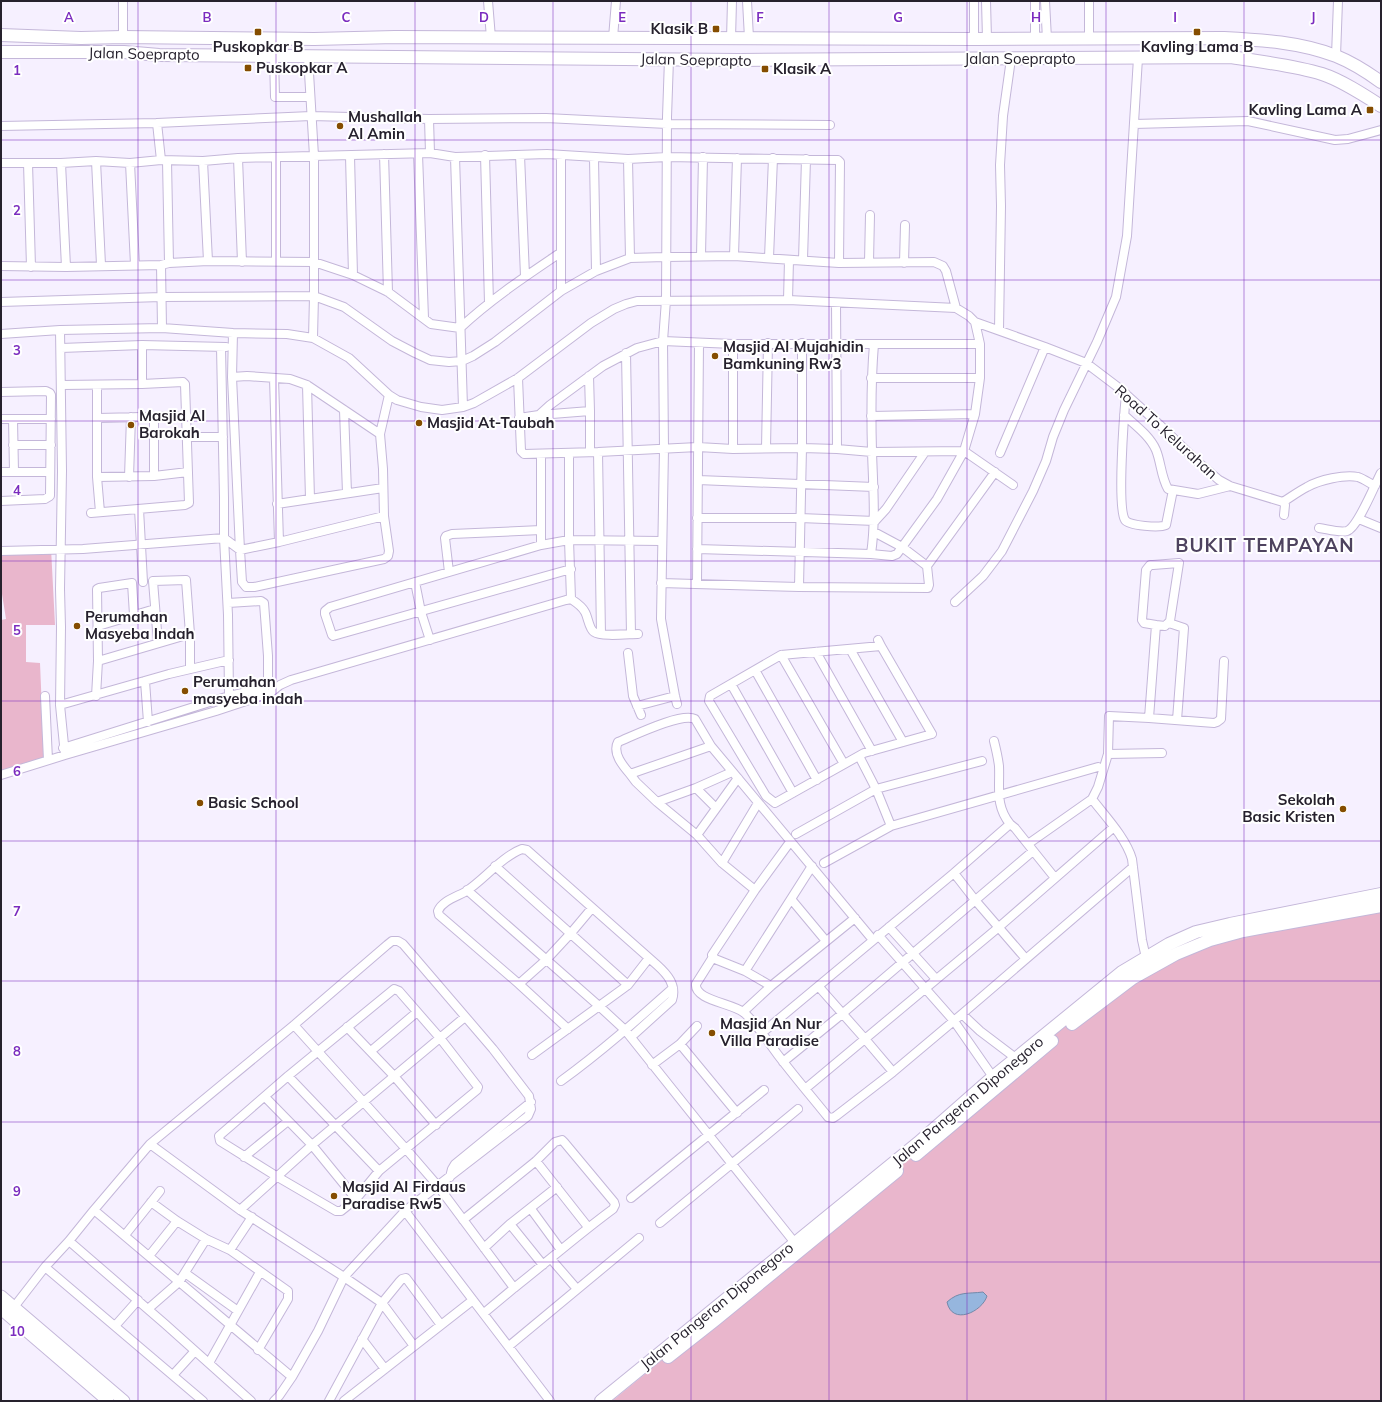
<svg xmlns="http://www.w3.org/2000/svg" width="1382" height="1402" viewBox="0 0 1382 1402" font-family="Mulish,sans-serif">
  <style>
    .green { fill: #e9b6cc }
    .water { fill: #96b6de; stroke: #7489a9 }
    .lines { fill: none; stroke-linecap: round; stroke-linejoin: round }
    .minor-casing { stroke: #c4b7d9; stroke-width: 10 }
    .major-casing { stroke: #c4b7d9; stroke-width: 13 }
    .highway-casing { stroke: #c4b7d9; stroke-width: 14 }
    .minor { stroke: #fff; stroke-width: 8 }
    .major { stroke: #fff; stroke-width: 11 }
    .highway { stroke: #fff; stroke-width: 12 }
    .grid { fill: none; stroke: #7b2cbf; stroke-width: 1; stroke-opacity: 0.55 }
    .poi-dot { fill: #854d00; stroke: #fff; stroke-width: 1.5 }
    .labels { text-anchor: middle; stroke-width: 4; stroke-linejoin: round; paint-order: stroke }
    .poi-label { font-size: 15px; font-weight: bold; fill: #26212d; stroke: #fff; text-anchor: start }
    .street-label { font-size: 15px; fill: #26212d; stroke: #fff }
    .district-label { font-size: 19px; font-weight: bold; letter-spacing: 1px; fill: #4e435f; stroke: #fff }
    .grid-label { font-size: 13px; text-anchor: middle; font-weight: bold; fill: #7b2cbf; stroke: #fff; stroke-width: 4; stroke-linejoin: round; paint-order: stroke }
  </style>
  <rect width="100%" height="100%" fill="#f6f0ff"/>
  <path class="green" d="M 51,548 L 55,625 L 26,625 L 26,662 L 40,663 L 44,759 L 1,772 L 1,620 L 6,619 L 2,594 L 1,594 L 1,550 Z
    M 1381,902 L 1381,1401 L 612,1401 L 911,1156 L 1096,1000 L 1176,950 Z"/>
  <path class="water" d="M 983,1292 L 987,1296 C 982,1312 952,1326 947,1302 C 959,1291 968,1294 983,1292 Z"/>
  <g class="lines">
    <g class="minor-casing">
      <path id="minor" d="M 488,1 L 491,38
        M 747,1 L 749,38
        M 974,1 L 974,39
        M 986,1 L 987,39
        M 1045,1 L 1047,39
        M 1089,1 L 1089,39
        M 123,37 L 123,1
        M 613,38 L 616,1
        M 731,39 L 732,1
        M 1035,39 L 1035,1
        M 274,56 L 275,97 L 310,97
        M 308,56 L 314,156 L 314,296 L 313,338
        M 1336,56 L 1338,1
        M 669,59 L 667,117 L 666,300 L 663,341 L 664,449 L 661,619 L 675,696 L 677,704
        M 429,119 L 430,153
        M 157,123 L 161,160
        M 1134,124 L 1248,121 L 1335,140 L 1348,139 L 1381,130
        M 1,126 L 157,123 L 311,116 L 429,119 L 546,118 L 667,124 L 830,125
        M 384,154 L 388,292
        M 418,154 L 424,318
        M 485,155 L 489,303
        M 520,155 L 525,276
        M 350,156 L 353,275
        M 276,157 L 276,261
        M 455,157 L 463,407
        M 238,158 L 242,262
        M 594,158 L 596,271
        M 628,159 L 630,258
        M 96,161 L 101,265
        M 167,161 L 169,263
        M 203,161 L 208,261
        M 1,163 L 61,163 L 96,161 L 130,163 L 161,160 L 203,161 L 238,158 L 430,153 L 455,157 L 547,154 L 628,159 L 667,157 L 838,160 L 840,162 L 839,263
        M 28,163 L 31,267
        M 61,163 L 66,267
        M 130,163 L 135,265
        M 701,256 L 703,157
        M 734,256 L 737,158
        M 769,258 L 773,158
        M 803,260 L 806,159
        M 869,262 L 870,215
        M 904,263 L 905,225
        M 161,265 L 162,328
        M 1,266 L 66,267 L 161,265 L 169,263 L 208,261 L 314,262 L 353,275 L 388,292 L 431,324 L 460,328
        M 561,291 L 561,156
        M 788,300 L 789,260
        M 1,302 L 161,297 L 314,296 L 344,307 L 392,341 L 415,353 L 430,360 L 449,362 L 462,361 L 473,356 L 495,342 L 561,291 L 596,271 L 630,258 L 665,257 L 734,256 L 839,263 L 934,262 L 943,266 L 946,271 L 956,308
        M 836,303 L 837,449
        M 460,328 C 491,299 526,276 560,253
        M 60,330 L 62,471 L 60,589 L 61,627 L 60,705 L 65,755
        M 999,330 L 1001,206 L 1000,165 L 1003,116 L 1011,59
        M 233,333 L 232,377 L 240,550 L 242,582 L 246,587 L 254,587 L 384,559 L 388,556 L 389,551 L 384,516 L 383,469 L 380,434 L 389,395
        M 1,334 L 60,330 L 162,328 L 233,333 L 287,334 L 313,338 L 349,358 L 389,395 L 397,400 L 421,407 L 442,410 L 463,407 L 474,403 L 518,378 L 591,323 L 614,309 L 626,304 L 637,301 L 788,300 L 956,308 L 969,316 L 975,322 L 1045,347 L 1086,363 L 1119,388 L 1161,426 L 1198,462 L 1219,480 L 1230,486 L 1283,502 L 1285,505 L 1284,515
        M 733,344 L 733,449
        M 221,347 L 224,498 L 224,538 L 228,615 L 229,696
        M 61,348 L 142,345 L 226,347
        M 626,353 L 631,634
        M 589,376 L 590,411
        M 232,377 L 247,376 L 290,379 L 307,385 L 380,434
        M 274,378 L 279,542
        M 518,378 L 521,451 L 524,454 L 598,452 L 698,447 L 733,449 L 802,448 L 837,449 L 872,452 L 964,451 L 975,414 L 980,378 L 980,344 L 975,322
        M 871,378 L 980,378
        M 142,384 L 142,345
        M 62,385 L 142,384 L 183,382 L 185,384 L 189,503 L 185,505 L 91,513
        M 97,385 L 97,477 L 100,512
        M 307,385 L 310,499
        M 1,392 L 46,391 L 50,393 L 51,395 L 50,496 L 45,499 L 1,501
        M 1126,394 C 1124,415 1117,507 1125,520 C 1129,526 1160,528 1166,525 L 1173,490
        M 344,410 L 347,493
        M 539,415 L 550,405 L 603,366 L 637,348 L 663,341 L 733,344 L 980,344
        M 1124,415 C 1135,425 1150,436 1156,450 C 1161,462 1161,477 1168,489 L 1198,494 L 1230,486
        M 871,416 L 975,414
        M 154,417 L 154,476
        M 97,418 L 187,416
        M 519,418 L 539,415 L 590,411 L 590,452
        M 1,419 L 51,419
        M 13,419 L 14,472
        M 188,437 L 223,437
        M 13,445 L 51,445
        M 766,448 L 768,343
        M 598,452 L 601,634
        M 569,453 L 569,540 L 571,599
        M 1000,453 L 1045,347
        M 1,472 L 50,472
        M 97,477 L 154,476 L 188,472
        M 129,477 L 131,417
        M 698,480 L 874,487
        M 1283,502 C 1291,497 1299,491 1307,487 C 1319,480 1345,474 1358,477 C 1364,479 1369,483 1375,486
        M 277,504 L 383,488
        M 139,509 L 143,582
        M 697,518 L 800,518 L 875,521
        M 1359,519 L 1381,528
        M 875,521 L 886,509 L 925,452
        M 1319,528 C 1327,529 1339,533 1347,531 C 1358,527 1375,484 1381,473
        M 541,545 L 541,454
        M 697,549 L 871,554 C 876,520 873,486 872,451 C 871,415 871,380 874,344
        M 1,551 L 83,549 L 224,538 L 240,550 L 279,542 L 384,516
        M 871,554 L 892,556 L 897,554 L 937,499 L 964,451 L 1013,485
        M 927,566 L 995,472
        M 571,569 L 333,636 L 332,635 L 325,614 L 325,611 L 330,607 L 541,545 L 569,540 L 661,541
        M 449,572 L 445,538 L 446,536 L 452,534 L 541,530
        M 415,582 L 421,612 L 430,640
        M 661,583 L 799,587 L 928,588 L 929,585 L 927,566 L 902,547 L 874,532
        M 697,584 L 699,343
        M 799,587 L 802,448 L 802,343
        M 955,602 L 983,576 L 1002,551 L 1033,491 L 1046,461 L 1053,437 L 1064,410 L 1097,342 L 1116,297 L 1127,236 L 1138,58
        M 134,615 L 132,583 L 99,588 L 97,589 L 98,661 L 190,634
        M 1169,623 L 1184,628 L 1177,720
        M 98,626 L 155,609
        M 878,640 L 881,646 L 932,734 L 864,753 L 775,803 L 766,796 L 709,701 L 710,696 L 781,655 L 881,646
        M 158,643 L 153,581 L 186,580 L 190,634 L 190,669
        M 850,649 L 903,742
        M 816,652 L 872,751
        M 628,653 L 633,696 L 641,715
        M 781,655 L 844,764
        M 755,670 L 817,780
        M 145,681 L 148,722
        M 731,684 L 793,793
        M 45,696 L 48,760
        M 96,696 L 98,661
        M 60,705 L 169,674 L 229,660
        M 637,706 L 675,696
        M 1149,718 L 1214,723 L 1217,722 L 1221,719 L 1224,661
        M 994,741 C 996,749 998,758 999,766 C 1000,789 995,805 1010,824
        M 711,746 L 630,774 L 636,782 L 657,802 L 696,788 L 716,808
        M 63,748 L 229,696 L 264,688 L 268,682 L 268,656 L 264,603 L 261,601 L 228,603
        M 1108,754 L 1162,753
        M 630,774 C 623,766 612,753 618,742 C 633,736 681,712 695,719 L 711,746 L 873,940
        M 1,775 L 65,755 L 216,711 L 270,693 L 280,685 L 291,680 L 566,600 L 571,599 C 577,603 582,606 585,612 C 588,617 589,629 594,632 C 601,637 629,634 638,634
        M 696,788 L 732,772
        M 1092,799 C 1105,816 1126,838 1132,859 L 1142,940 L 1146,958
        M 657,802 L 697,835 L 722,863 L 755,890
        M 891,826 L 1098,767
        M 796,834 L 876,789 L 859,756
        M 697,835 L 738,778
        M 1028,844 L 1092,799 L 1098,787 L 1108,754 L 1109,716 L 1149,718 L 1156,625 L 1165,626 L 1170,621 L 1179,563 L 1153,565 L 1150,565 L 1146,570 L 1142,620 L 1144,623 L 1156,625
        M 722,863 L 758,803
        M 824,863 L 891,826 L 876,789 L 982,761
        M 495,866 L 628,985
        M 954,873 L 975,900 L 1026,959
        M 467,890 L 599,1006 L 625,1030 L 795,1243
        M 791,899 L 826,941
        M 889,927 L 936,979
        M 878,935 L 954,1021 L 993,1077
        M 713,957 L 696,984 C 694,1000 731,1003 743,1012 C 754,1020 769,1043 778,1055 C 794,1076 811,1096 828,1117 L 833,1118 L 836,1116 L 893,1072 L 962,1014 L 1133,867
        M 745,971 L 812,866
        M 519,984 L 546,960 L 571,933 L 592,908
        M 771,986 L 745,971 L 715,959 L 712,955 L 755,890 L 790,842
        M 819,987 L 865,1039 L 893,1072
        M 394,989 L 399,991 L 440,1038 L 478,1087 L 477,1090 L 379,1171 L 356,1199 L 341,1211 L 336,1211 L 276,1176 L 220,1141 L 219,1136 L 288,1076 Z
        M 743,1012 L 771,986 L 855,918
        M 962,1014 L 980,1031 L 1017,1059
        M 294,1025 L 406,1149 L 438,1186 L 514,1288 L 484,1313
        M 347,1027 L 394,1076 L 436,1125
        M 568,1029 L 519,984 L 439,915 L 438,911 C 442,901 456,897 465,892 C 484,880 501,857 522,849 L 527,850 L 657,965 C 667,974 677,985 672,1000 L 631,1037
        M 762,1033 L 954,873 L 1010,824 L 1015,828 L 1055,878
        M 680,1044 L 737,1113
        M 371,1051 L 417,1012
        M 532,1055 L 628,985 L 649,958
        M 783,1062 L 842,1014 L 1033,851
        M 652,1065 L 680,1044 L 697,1026
        M 288,1076 L 379,1171
        M 561,1081 C 601,1052 637,1020 673,988
        M 805,1089 L 999,927 L 1114,827
        M 265,1097 L 312,1145 L 356,1199
        M 150,1144 L 240,1210 L 344,1277 L 382,1303 L 400,1281 L 402,1279 L 406,1278 L 441,1325
        M 244,1157 L 288,1121
        M 536,1161 L 588,1227
        M 450,1177 L 452,1169 L 455,1164 L 531,1102
        M 631,1198 L 764,1090
        M 151,1202 L 177,1221 L 206,1239 L 230,1250 L 288,1291 L 288,1299 L 258,1350
        M 531,1209 L 561,1250
        M 94,1210 L 292,1377
        M 240,1210 L 312,1145 L 465,1017
        M 405,1211 L 550,1401
        M 463,1220 L 536,1161 L 555,1142 L 562,1140 L 564,1142 L 614,1202 L 615,1205 L 613,1209 C 579,1234 547,1262 514,1288
        M 660,1223 L 798,1109
        M 510,1224 L 543,1265
        M 125,1235 L 160,1191
        M 69,1241 L 165,1324 L 251,1401
        M 484,1248 L 510,1224 L 557,1187
        M 230,1250 L 252,1217
        M 149,1256 L 177,1221
        M 551,1259 L 577,1289
        M 45,1267 L 203,1401
        M 185,1273 L 238,1311
        M 14,1307 L 45,1267 L 69,1241 L 94,1210 L 150,1144 L 294,1025 L 387,945 L 392,941 L 398,941 L 403,944 L 493,1049 L 529,1096 L 531,1109 L 528,1116 L 405,1211 L 344,1277 L 318,1331 L 292,1377 L 279,1396 L 274,1401
        M 148,1309 L 179,1282 L 206,1239
        M 115,1326 L 138,1300
        M 362,1339 L 385,1369
        M 509,1346 L 639,1238
        M 209,1363 L 260,1272
        M 173,1375 L 195,1351
        M 329,1401 L 382,1303 L 414,1346
        M 344,1401 L 473,1300"/>
    </g>
    <g class="major-casing">
      <path id="major" d="M 1,1296 L 124,1401
        M 1,1309 L 108,1401"/>
    </g>
    <g class="highway-casing">
      <path id="highway" d="M 1,35 L 81,38 L 123,37 L 314,39 L 395,37 L 974,39 L 1224,38 C 1262,40 1300,42 1336,56 C 1351,62 1367,72 1381,82
        M 1,52 L 124,52 L 159,55 L 739,60 L 1231,57 C 1261,62 1293,65 1322,74 C 1341,80 1364,95 1381,106
        M 1072,1024 L 1133,978 L 1176,954 L 1210,940 L 1243,931 L 1381,906
        M 916,1155 L 1052,1041
        M 668,1357 L 715,1320 L 897,1171
        M 601,1401 L 918,1143 L 993,1077 L 1122,972 L 1169,944 L 1196,932 L 1230,924 L 1381,894"/>
    </g>
    <use href="#minor" class="minor"/>
    <use href="#major" class="major"/>
    <use href="#highway" class="highway"/>
  </g>
  <path class="grid" d="M 138,1 L 138,1401M 276,1 L 276,1401M 415,1 L 415,1401M 553,1 L 553,1401M 691,1 L 691,1401M 829,1 L 829,1401M 967,1 L 967,1401M 1106,1 L 1106,1401M 1244,1 L 1244,1401M 1,140 L 1381,140M 1,280 L 1381,280M 1,421 L 1381,421M 1,561 L 1381,561M 1,701 L 1381,701M 1,841 L 1381,841M 1,981 L 1381,981M 1,1122 L 1381,1122M 1,1262 L 1381,1262"/>
  <g class="poi-dot">
    <rect x="712" y="25" width="8" height="8" rx="2"/>
    <rect x="254" y="28" width="8" height="8" rx="2"/>
    <rect x="1193" y="28" width="8" height="8" rx="2"/>
    <rect x="244" y="64" width="8" height="8" rx="2"/>
    <rect x="761" y="65" width="8" height="8" rx="2"/>
    <rect x="1366" y="106" width="8" height="8" rx="2"/>
    <circle cx="340" cy="126" r="4"/>
    <circle cx="715" cy="356" r="4"/>
    <circle cx="419" cy="423" r="4"/>
    <circle cx="131" cy="425" r="4"/>
    <circle cx="77" cy="626" r="4"/>
    <circle cx="185" cy="691" r="4"/>
    <circle cx="200" cy="803" r="4"/>
    <circle cx="1343" cy="809" r="4"/>
    <circle cx="712" cy="1033" r="4"/>
    <circle cx="334" cy="1196" r="4"/>
  </g>
  <g class="labels">
    <g class="poi-label">
      <text x="708" y="34" text-anchor="end">Klasik B</text>
      <text x="258" y="52" text-anchor="middle">Puskopkar B</text>
      <text x="1197" y="52" text-anchor="middle">Kavling Lama B</text>
      <text x="256" y="73">Puskopkar A</text>
      <text x="773" y="74">Klasik A</text>
      <text x="1362" y="115" text-anchor="end">Kavling Lama A</text>
      <text x="348" y="122">Mushallah<tspan x="348" dy="17">Al Amin</tspan></text>
      <text x="723" y="352">Masjid Al Mujahidin<tspan x="723" dy="17">Bamkuning Rw3</tspan></text>
      <text x="139" y="421">Masjid Al<tspan x="139" dy="17">Barokah</tspan></text>
      <text x="427" y="428">Masjid At-Taubah</text>
      <text x="85" y="622">Perumahan<tspan x="85" dy="17">Masyeba Indah</tspan></text>
      <text x="193" y="687">Perumahan<tspan x="193" dy="17">masyeba indah</tspan></text>
      <text x="1335" y="805" text-anchor="end">Sekolah<tspan x="1335" dy="17">Basic Kristen</tspan></text>
      <text x="208" y="808">Basic School</text>
      <text x="720" y="1029">Masjid An Nur<tspan x="720" dy="17">Villa Paradise</tspan></text>
      <text x="342" y="1192">Masjid Al Firdaus<tspan x="342" dy="17">Paradise Rw5</tspan></text>
    </g>
    <g class="street-label">
      <text transform="translate(144 54) rotate(1)" y="5">Jalan Soeprapto</text>
      <text x="1020" y="64">Jalan Soeprapto</text>
      <text transform="translate(696 60) rotate(1)" y="5">Jalan Soeprapto</text>
      <text transform="translate(1166 432) rotate(42)" y="5">Road To Kelurahan</text>
      <text transform="translate(968 1101) rotate(-40)" y="5">Jalan Pangeran Diponegoro</text>
      <text transform="translate(717 1306) rotate(-39)" y="5">Jalan Pangeran Diponegoro</text>
    </g>
    <g class="district-label">
      <text x="1265" y="552">BUKIT TEMPAYAN</text>
    </g>
  </g>
  <g class="grid-label">
    <text x="69" y="22">A</text>
    <text x="207" y="22">B</text>
    <text x="346" y="22">C</text>
    <text x="484" y="22">D</text>
    <text x="622" y="22">E</text>
    <text x="760" y="22">F</text>
    <text x="898" y="22">G</text>
    <text x="1036" y="22">H</text>
    <text x="1175" y="22">I</text>
    <text x="1313" y="22">J</text>
    <text x="17" y="75">1</text>
    <text x="17" y="215">2</text>
    <text x="17" y="355">3</text>
    <text x="17" y="495">4</text>
    <text x="17" y="635">5</text>
    <text x="17" y="776">6</text>
    <text x="17" y="916">7</text>
    <text x="17" y="1056">8</text>
    <text x="17" y="1196">9</text>
    <text x="17" y="1336">10</text>
  </g>
  <rect width="1382" height="1402" fill="none" stroke="#26212d" stroke-width="4"/>
</svg>
